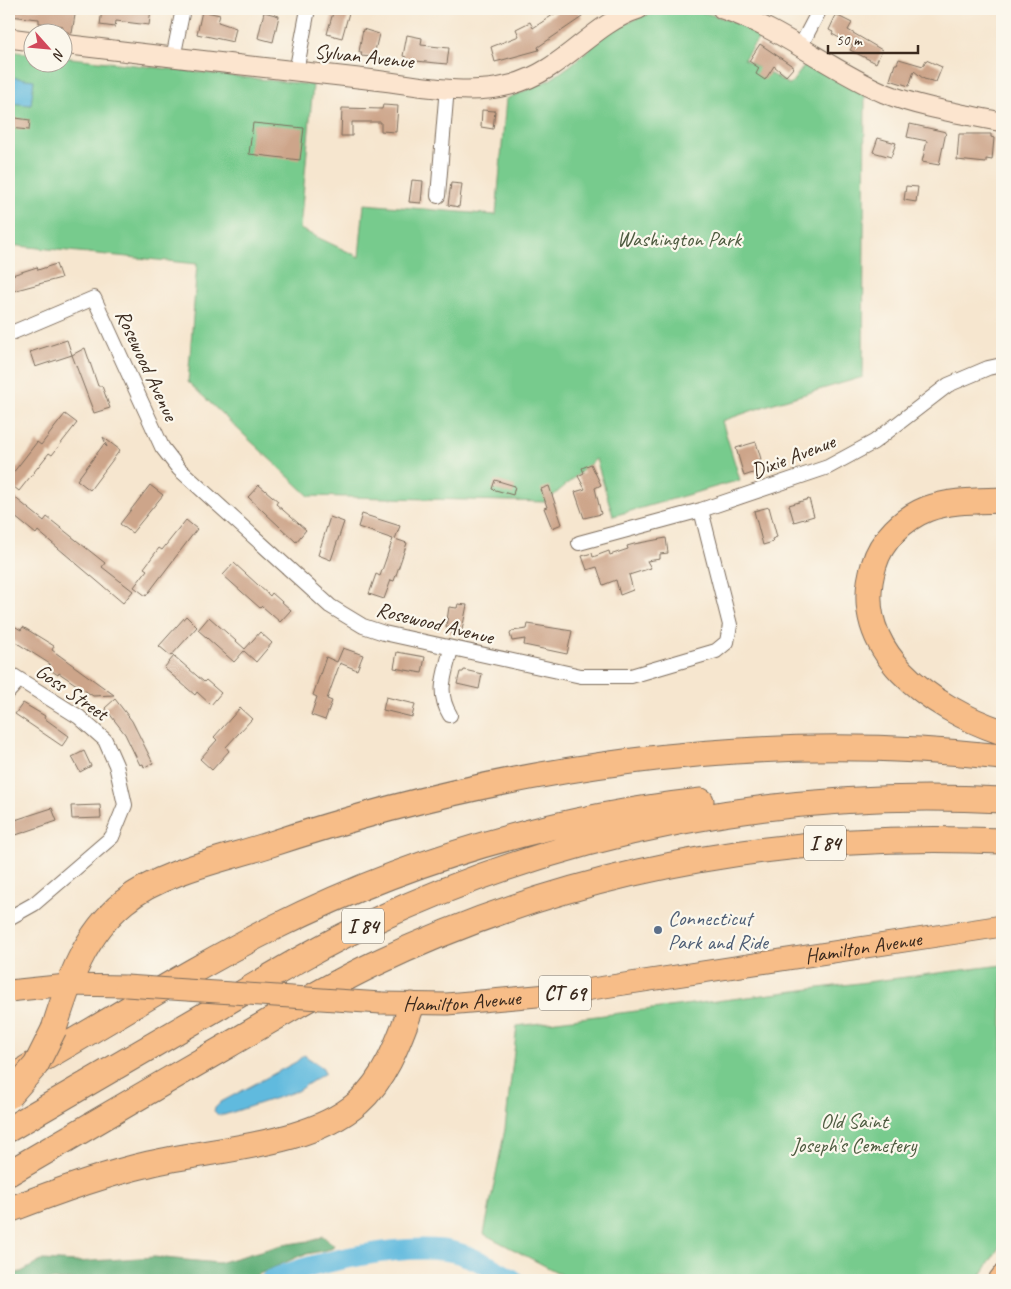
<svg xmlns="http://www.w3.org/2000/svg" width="1011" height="1289" viewBox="0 0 1011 1289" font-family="Caveat,sans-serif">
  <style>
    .green { fill: #77cb8d; stroke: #597a56 }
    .forest { fill: #61af78; stroke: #4e6c4b }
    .water { fill: #61bade; stroke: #4e727e }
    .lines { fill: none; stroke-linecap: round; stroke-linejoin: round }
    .river { stroke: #61bade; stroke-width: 21 }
    .building { fill: #cda58a }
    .street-casing { stroke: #7c6c5c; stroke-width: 16 }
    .secondary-casing { stroke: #7c6c5c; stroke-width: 21 }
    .primary-casing { stroke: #7c6c5c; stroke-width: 23 }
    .highway-casing { stroke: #7c6c5c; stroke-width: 27 }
    .street { stroke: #fff; stroke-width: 14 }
    .secondary { stroke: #fce5cf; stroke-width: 19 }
    .primary { stroke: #f7bd88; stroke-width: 21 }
    .highway { stroke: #f7bd88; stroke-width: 25 }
    .primary-bridge-casing { stroke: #7c6c5c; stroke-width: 23; stroke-linecap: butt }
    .highway-bridge-casing { stroke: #7c6c5c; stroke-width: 27; stroke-linecap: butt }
    .primary-bridge { stroke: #f7bd88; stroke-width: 21 }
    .highway-bridge { stroke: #f7bd88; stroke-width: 25 }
    .service-dot { fill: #5c6f8a; stroke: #fbf7ec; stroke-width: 2 }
    .labels { text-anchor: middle; stroke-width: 4.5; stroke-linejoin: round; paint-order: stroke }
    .shield { fill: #fbf7ec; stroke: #75685c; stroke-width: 1 }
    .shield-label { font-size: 20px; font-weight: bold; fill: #3b2a1e }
    .street-label { font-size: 21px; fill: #3b2a1e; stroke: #fbf7ec }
    .park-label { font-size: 21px; fill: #4d5a3f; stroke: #fbf7ec }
    .service-label { font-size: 21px; fill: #4e5e75; stroke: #fbf7ec; text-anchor: start }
  </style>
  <rect width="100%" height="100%" fill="#fbf7ec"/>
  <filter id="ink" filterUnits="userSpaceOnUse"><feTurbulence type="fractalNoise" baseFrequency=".02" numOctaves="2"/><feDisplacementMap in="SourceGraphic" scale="10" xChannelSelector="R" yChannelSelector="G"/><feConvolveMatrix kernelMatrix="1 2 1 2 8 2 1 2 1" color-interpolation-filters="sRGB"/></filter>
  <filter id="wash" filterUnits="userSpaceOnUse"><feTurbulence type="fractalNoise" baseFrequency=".0096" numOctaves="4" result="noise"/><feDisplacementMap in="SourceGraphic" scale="20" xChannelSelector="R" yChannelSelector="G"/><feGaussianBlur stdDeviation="1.12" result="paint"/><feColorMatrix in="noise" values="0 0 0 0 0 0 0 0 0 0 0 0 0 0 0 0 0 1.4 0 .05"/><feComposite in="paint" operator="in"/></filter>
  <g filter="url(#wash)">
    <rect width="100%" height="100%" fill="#f6e6cf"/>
    <path class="green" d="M 669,10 C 707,9 728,19 761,35 L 744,59 L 790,85 L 807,62 L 865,95 L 863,377 L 774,403 L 722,421 L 740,480 L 613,516 L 596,459 L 546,502 L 309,496 L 188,382 L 197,264 L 9,245 L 9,51 L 32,54 L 32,62 L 62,62 L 63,57 L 313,85 L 300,229 L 359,257 L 364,204 L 496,215 L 506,99 L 551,79 L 571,65 L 607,33 L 642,16 Z
      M 1002,965 L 1002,1243 L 978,1280 L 572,1280 L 484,1234 L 505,1129 L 517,1026 Z"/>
    <path class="forest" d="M 323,1236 L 334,1245 L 331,1249 L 302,1255 L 246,1280 L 9,1280 L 9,1275 L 21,1272 L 43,1260 L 76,1262 L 154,1257 L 218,1263 L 282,1245 L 315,1240 Z"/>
    <path class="water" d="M 9,77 L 34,80 L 31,105 L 9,103 Z
      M 304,1055 L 323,1068 L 325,1073 L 297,1091 L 224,1115 L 218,1115 L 214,1111 L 215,1108 L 221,1102 L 296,1062 Z"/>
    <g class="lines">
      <path class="river" d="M 271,1280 C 315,1262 412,1240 458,1253 C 478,1259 496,1270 513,1280"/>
    </g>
    <g id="blocks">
      <path class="building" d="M 9,9 L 76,9 L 72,33 L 62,31 L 63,26 L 39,23 L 39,19 L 9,16 Z
        M 102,9 L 151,9 L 149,25 L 116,21 L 115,27 L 100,25 Z
        M 334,9 L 350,9 L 342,38 L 327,34 Z
        M 562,9 L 577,9 L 582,17 L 538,47 L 539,50 L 495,62 L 491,47 L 519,36 L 516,29 L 530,22 L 533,28 Z
        M 202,11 L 220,15 L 218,22 L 236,28 L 233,42 L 197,34 Z
        M 264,12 L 279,16 L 273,42 L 258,38 Z
        M 836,15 L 852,23 L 848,30 L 882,50 L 876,63 L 850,50 L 853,45 L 832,34 L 833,32 L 829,30 Z
        M 363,29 L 379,34 L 374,55 L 371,55 L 371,57 L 361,56 L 362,52 L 359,52 Z
        M 407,35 L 422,38 L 421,45 L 449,48 L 447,64 L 405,60 L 406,57 L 403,56 Z
        M 760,44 L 794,67 L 786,76 L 774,66 L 765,80 L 756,74 L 759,68 L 749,61 Z
        M 899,59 L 923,66 L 926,60 L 942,67 L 936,82 L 924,79 L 914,71 L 909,86 L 890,80 L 895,64 L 897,64 Z
        M 383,105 L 398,106 L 396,132 L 381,131 L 381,122 L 352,122 L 352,136 L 341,136 L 342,108 L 382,109 Z
        M 482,110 L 495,111 L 493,129 L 481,127 Z
        M 9,117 L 30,120 L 29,130 L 9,128 Z
        M 253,123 L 304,128 L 300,160 L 249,154 Z
        M 910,124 L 946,132 L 939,165 L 922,162 L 927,141 L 907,137 Z
        M 959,134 L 991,134 L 991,137 L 994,138 L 992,160 L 986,159 L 986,163 L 957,160 Z
        M 878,138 L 896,143 L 891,157 L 873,152 Z
        M 412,180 L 423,181 L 421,203 L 409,202 Z
        M 451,183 L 462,184 L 459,207 L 448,205 Z
        M 906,186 L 918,187 L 916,202 L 904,200 Z
        M 56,264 L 61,278 L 9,292 L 9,276 L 37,267 L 38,270 Z
        M 67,340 L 72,355 L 85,348 L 98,386 L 102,386 L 110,408 L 94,413 L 72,355 L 35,367 L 30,352 Z
        M 65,414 L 77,423 L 52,455 L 49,453 L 19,491 L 9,483 L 9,478 L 37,442 L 41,445 Z
        M 103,437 L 120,450 L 90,490 L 77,480 L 104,444 L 107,447 Z
        M 756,442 L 761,459 L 756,461 L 759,471 L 744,476 L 736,448 Z
        M 591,464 L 601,485 L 595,488 L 601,514 L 584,518 L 575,492 L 585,489 L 578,476 L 584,473 L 582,468 Z
        M 495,480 L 515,486 L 513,495 L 492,489 Z
        M 150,485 L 163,495 L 132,533 L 120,524 Z
        M 259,485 L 278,501 L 276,504 L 306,530 L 296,542 L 248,497 Z
        M 549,486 L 562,524 L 552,528 L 544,508 L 547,507 L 541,489 Z
        M 13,496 L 44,521 L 47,517 L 105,563 L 102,567 L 133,591 L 123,603 L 38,531 L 36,534 L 9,512 L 9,502 Z
        M 809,499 L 814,516 L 794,522 L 789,505 Z
        M 769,507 L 777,537 L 772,539 L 773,542 L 763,545 L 754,511 Z
        M 362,514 L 400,526 L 395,539 L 407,543 L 394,581 L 391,580 L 384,599 L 369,594 L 376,574 L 380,576 L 393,539 L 358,527 Z
        M 330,517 L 344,522 L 331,560 L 318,555 Z
        M 186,520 L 197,529 L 146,596 L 134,587 L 147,570 L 144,568 L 159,548 L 162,550 Z
        M 666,538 L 668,553 L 660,554 L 660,559 L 647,561 L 651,568 L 629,575 L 633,590 L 620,595 L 616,580 L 603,585 L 597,567 L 587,570 L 582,556 L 592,553 L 593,557 L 609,551 L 610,555 L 628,549 L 627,546 L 634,544 Z
        M 234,563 L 270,596 L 272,593 L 291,610 L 280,622 L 262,606 L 260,608 L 223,575 Z
        M 458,604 L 467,605 L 461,635 L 450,633 L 451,628 L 446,627 L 449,607 L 457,608 Z
        M 186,616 L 197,627 L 171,656 L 159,646 Z
        M 209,617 L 245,649 L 260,632 L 272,643 L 256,662 L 244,651 L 234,662 L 198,630 Z
        M 9,623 L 21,630 L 23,627 L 54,646 L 52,650 L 114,695 L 93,696 L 59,673 L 58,675 L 47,668 L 50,664 L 9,638 Z
        M 528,624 L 572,631 L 567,654 L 524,645 L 525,639 L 512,641 L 510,634 L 512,631 L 527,629 Z
        M 343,648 L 363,655 L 357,670 L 340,663 L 327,699 L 332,701 L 325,720 L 311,715 L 317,697 L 313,695 L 326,657 L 337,662 Z
        M 397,652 L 425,657 L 422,673 L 394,668 Z
        M 174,656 L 204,682 L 206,680 L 221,693 L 211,705 L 197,692 L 195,695 L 164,668 Z
        M 464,670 L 482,674 L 479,689 L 457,684 L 460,672 L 463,672 Z
        M 386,697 L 415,704 L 412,717 L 383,710 Z
        M 115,699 L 132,721 L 153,763 L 144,767 L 143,764 L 140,765 L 125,734 L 105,708 Z
        M 23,703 L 45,716 L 44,718 L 69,736 L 62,746 L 15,714 Z
        M 240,708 L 252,719 L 226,747 L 229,751 L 212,770 L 200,759 L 217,740 L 214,737 Z
        M 84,751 L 91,766 L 80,772 L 72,757 Z
        M 100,805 L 101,818 L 72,819 L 71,806 Z
        M 52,808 L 57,821 L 16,835 L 12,821 Z"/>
    </g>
  </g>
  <g filter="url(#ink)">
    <use href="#blocks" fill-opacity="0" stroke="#7c6c5c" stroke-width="1"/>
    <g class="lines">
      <g class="street-casing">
        <path id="street" d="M 800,47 L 820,9
          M 173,58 L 183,9
          M 296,72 L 308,9
          M 438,196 L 447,87
          M 9,334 L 94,298 L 162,447 L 179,469 L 330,606 L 363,626 L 384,633 L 581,676 L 631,676 L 716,651 L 727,642 L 730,625 L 701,510
          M 579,543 L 701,510 L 828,467 L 874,442 L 948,385 L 988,368 L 1002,365
          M 9,673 L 79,717 L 105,740 L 116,765 L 125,805 L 112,837 L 34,904 L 9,918
          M 9,691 L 19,680
          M 450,715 C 436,692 445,674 451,649"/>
      </g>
      <g class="secondary-casing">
        <path id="secondary" d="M 722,9 C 781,28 828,69 884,93 C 921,108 963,114 1002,122
          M 9,38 L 32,41
          M 62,44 C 164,56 265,68 367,79 C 413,84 465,97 510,85 C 566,70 589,25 639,9"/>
      </g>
      <g class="primary-casing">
        <g id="primary">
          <path d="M 9,991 L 67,985 L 126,986"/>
          <path id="s1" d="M 381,1003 L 447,1004 L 559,994 L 1002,926"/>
          <path d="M 999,1280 L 1002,1276"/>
        </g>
      </g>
      <g class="highway-casing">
        <path id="highway" d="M 1002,500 C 977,501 951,500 927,509 C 904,518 881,540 874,565 C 847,651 932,708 1002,732
          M 54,1029 C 69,981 84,935 124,902 C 161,872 221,860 265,846 C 502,767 753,729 1002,757
          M 27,1068 C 109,1022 189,970 273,928 C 408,860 551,818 701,801
          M 9,1129 C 80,1087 151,1046 222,1005 C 271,976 320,946 372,922 C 569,829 785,788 1002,800
          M 9,1173 C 81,1131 154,1088 227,1046 C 275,1018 322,989 372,965 C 572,869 781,831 1002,841
          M 9,1210 C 55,1192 101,1175 149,1164 C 214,1148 307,1147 358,1103 C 387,1077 399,1040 412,1005"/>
      </g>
      <use href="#street" class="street"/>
      <use href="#secondary" class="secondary"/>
      <use href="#primary" class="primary"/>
      <use href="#highway" class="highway"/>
      <g class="primary-bridge-casing">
        <path id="primary-bridge" d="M 126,986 L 381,1003"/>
      </g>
      <g class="highway-bridge-casing">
        <path id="highway-bridge" d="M 9,1096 L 36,1065 L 54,1029"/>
      </g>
      <use href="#primary-bridge" class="primary-bridge"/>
      <use href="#highway-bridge" class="highway-bridge"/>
    </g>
  </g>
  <circle class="service-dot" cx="658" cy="930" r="5"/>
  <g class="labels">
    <g class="shield">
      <rect x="804" y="825.5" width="42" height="35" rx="4"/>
      <rect x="342" y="908.5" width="42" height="35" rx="4"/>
      <rect x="539" y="975.5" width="52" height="35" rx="4"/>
    </g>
    <g class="shield-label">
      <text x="825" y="850">I 84</text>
      <text x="363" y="933">I 84</text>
      <text x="565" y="1000">CT 69</text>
    </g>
    <g class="street-label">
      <text transform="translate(364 56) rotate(6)" y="7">Sylvan Avenue</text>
      <text transform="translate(147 365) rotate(65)" y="7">Rosewood Avenue</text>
      <text transform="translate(793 456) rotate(-21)" y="7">Dixie Avenue</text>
      <text transform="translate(435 623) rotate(14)" y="7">Rosewood Avenue</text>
      <text transform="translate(72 692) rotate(35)" y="7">Goss Street</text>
      <text dy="7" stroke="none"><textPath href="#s1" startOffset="486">Hamilton Avenue</textPath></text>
      <text dy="7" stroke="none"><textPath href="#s1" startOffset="81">Hamilton Avenue</textPath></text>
    </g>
    <g class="park-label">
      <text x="679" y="246">Washington Park</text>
      <text x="854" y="1128">Old Saint<tspan x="854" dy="24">Joseph's Cemetery</tspan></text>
    </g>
    <g class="service-label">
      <text x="668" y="925">Connecticut<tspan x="668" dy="24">Park and Ride</tspan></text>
    </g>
  </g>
  <rect width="1011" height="1289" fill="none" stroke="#fbf7ec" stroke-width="30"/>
  <g transform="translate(48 48) rotate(117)"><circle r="24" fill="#fbf7ec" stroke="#aea59a"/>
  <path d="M0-4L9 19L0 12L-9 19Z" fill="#d1495b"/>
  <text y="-8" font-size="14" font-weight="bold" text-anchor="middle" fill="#3b2a1e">N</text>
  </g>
  <path d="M828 45v8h90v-8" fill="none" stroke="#3b2a1e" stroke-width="2.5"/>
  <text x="836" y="45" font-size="15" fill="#3b2a1e" stroke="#fbf7ec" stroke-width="4" paint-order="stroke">50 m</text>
</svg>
